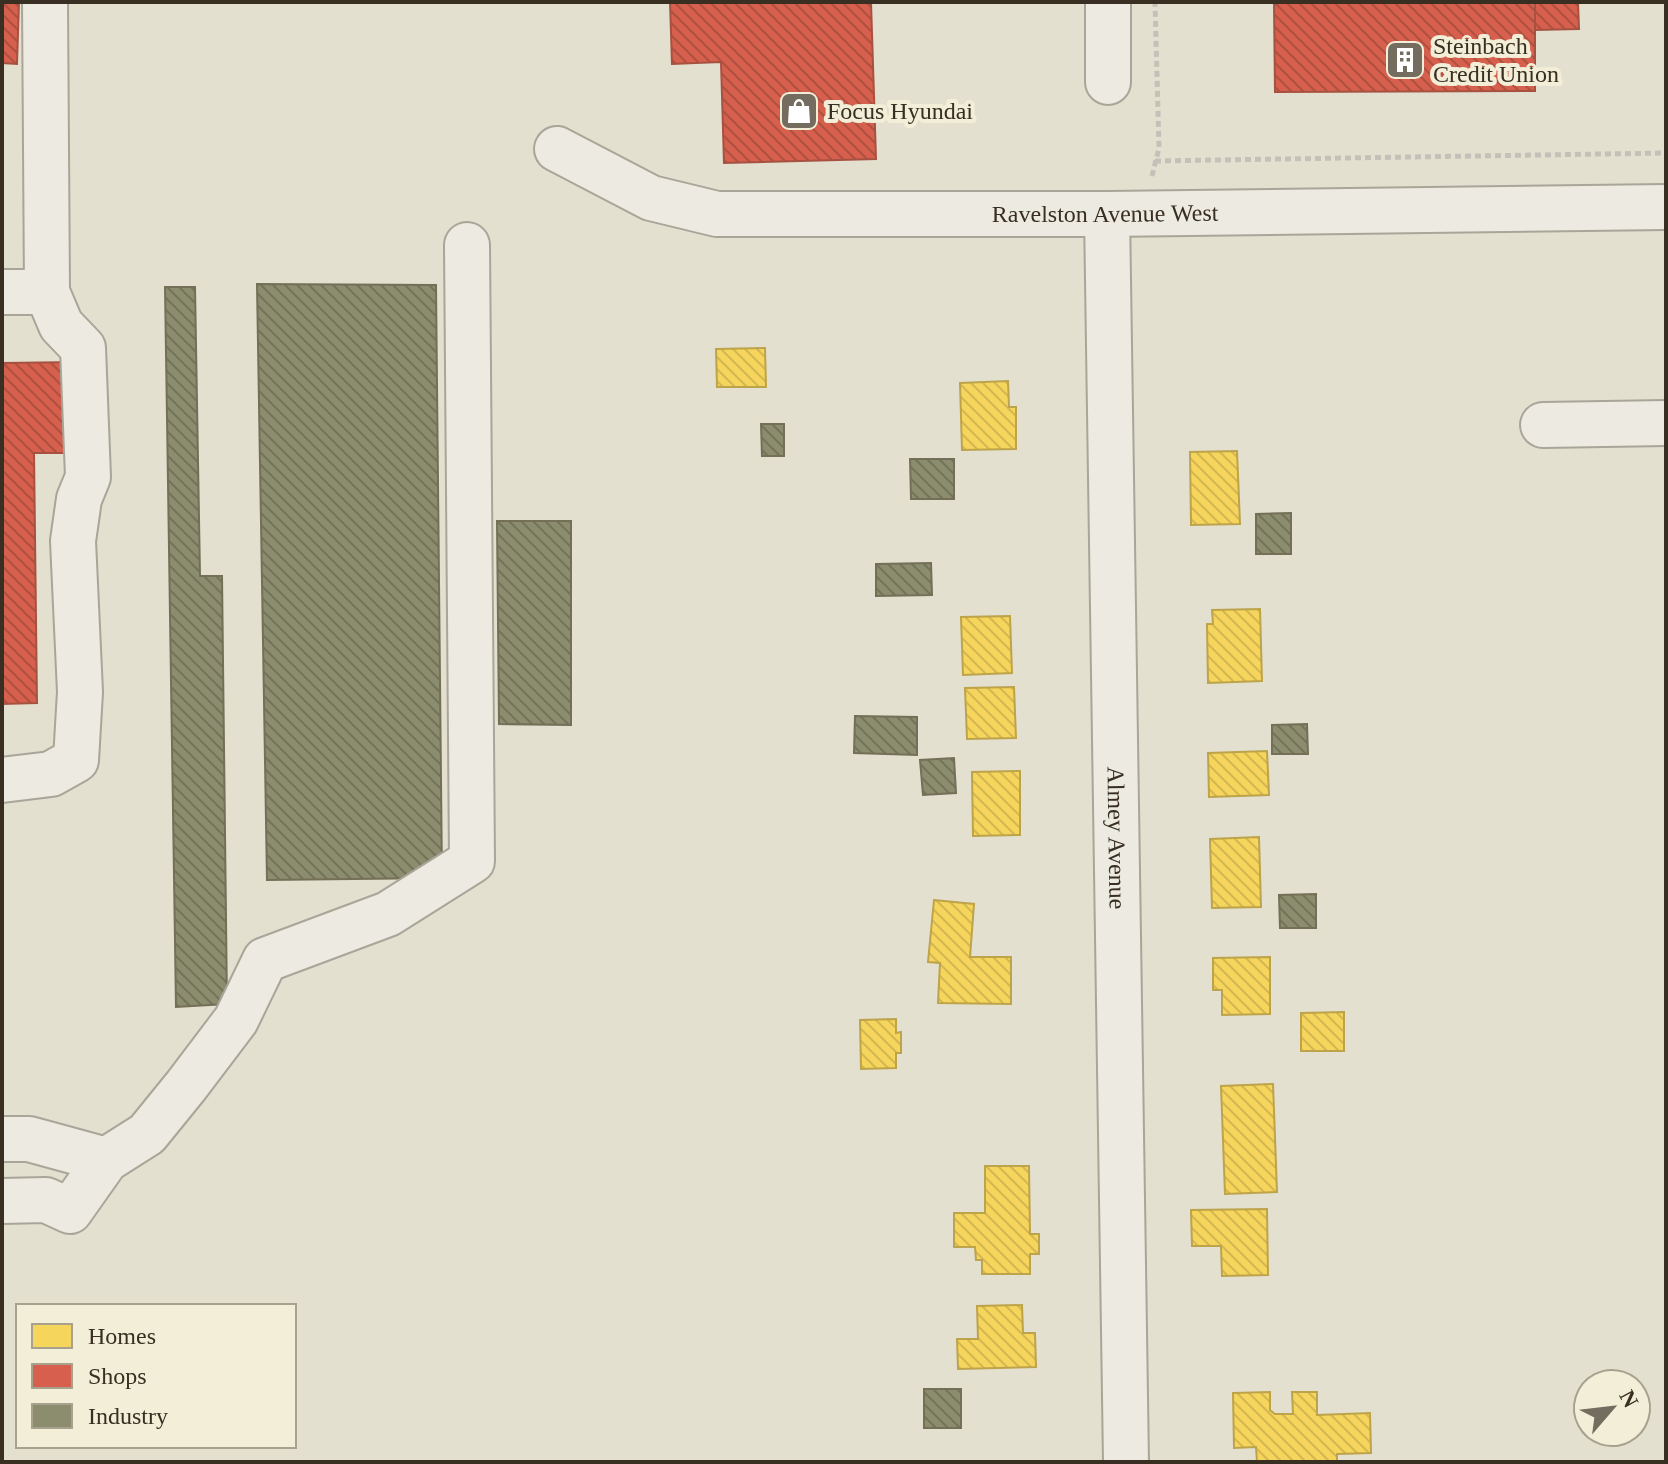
<svg xmlns="http://www.w3.org/2000/svg" width="1668" height="1464" viewBox="0 0 1668 1464" font-family="'Times New Roman',serif">
  <style>
    .homes { fill: url(#homes-back-hatch); stroke: #bda34a; stroke-width: 2 }
    .shops { fill: url(#shops-back-hatch); stroke: #a75140; stroke-width: 2 }
    .industry { fill: url(#industry-back-hatch); stroke: #737057; stroke-width: 2 }
    .lines { fill: none; stroke-linecap: round; stroke-linejoin: round }
    .minor-casing { stroke: #a9a598; stroke-width: 48 }
    .path { stroke: #c4c1b8; stroke-width: 5; stroke-dasharray: 6 4; stroke-linecap: butt }
    .minor { stroke: #eceae1; stroke-width: 44 }
    .labels { text-anchor: middle; stroke-width: 8; stroke-linejoin: round; paint-order: stroke }
    .poi-label { font-size: 24px; fill: #382e21; stroke: #f3eed7; text-anchor: start }
    .street-label { font-size: 24px; fill: #382e21; stroke: #f3eed7 }
  </style>
  <defs>
    <pattern id="homes-back-hatch" width="6" height="6" patternUnits="userSpaceOnUse" patternTransform="scale(2)"><rect width="6" height="6" fill="#f6d55c"/><path d="M-1 5l2 2M0 0l6 6M5-1l2 2" fill="none" stroke="#d4b750"/></pattern>
    <pattern id="shops-back-hatch" width="6" height="6" patternUnits="userSpaceOnUse" patternTransform="scale(2)"><rect width="6" height="6" fill="#d6604d"/><path d="M-1 5l2 2M0 0l6 6M5-1l2 2" fill="none" stroke="#af5040"/></pattern>
    <pattern id="industry-back-hatch" width="6" height="6" patternUnits="userSpaceOnUse" patternTransform="scale(2)"><rect width="6" height="6" fill="#8c8c6e"/><path d="M-1 5l2 2M0 0l6 6M5-1l2 2" fill="none" stroke="#73735a"/></pattern>
  </defs>
  <rect width="100%" height="100%" fill="#e3e0d0"/>
  <path class="homes" d="M 765,348 L 766,387 L 717,387 L 716,349 Z
    M 1008,381 L 1009,407 L 1016,407 L 1016,449 L 962,450 L 960,383 Z
    M 1237,451 L 1240,524 L 1191,525 L 1190,452 Z
    M 1260,609 L 1262,681 L 1208,683 L 1207,624 L 1213,624 L 1212,610 Z
    M 1010,616 L 1012,673 L 963,675 L 961,617 Z
    M 1014,687 L 1016,738 L 967,739 L 965,688 Z
    M 1267,751 L 1269,795 L 1209,797 L 1208,753 Z
    M 1020,771 L 1020,835 L 973,836 L 972,772 Z
    M 1259,837 L 1261,907 L 1212,908 L 1210,839 Z
    M 934,900 L 974,904 L 970,957 L 1011,957 L 1011,1004 L 938,1003 L 940,963 L 928,962 Z
    M 1270,957 L 1270,1014 L 1222,1015 L 1222,990 L 1213,990 L 1213,958 Z
    M 1344,1012 L 1344,1051 L 1301,1051 L 1301,1013 Z
    M 896,1019 L 896,1033 L 901,1032 L 901,1053 L 896,1053 L 896,1068 L 861,1069 L 860,1020 Z
    M 1273,1084 L 1277,1192 L 1225,1194 L 1221,1086 Z
    M 985,1166 L 1029,1166 L 1030,1234 L 1039,1234 L 1039,1254 L 1030,1254 L 1030,1274 L 982,1274 L 982,1260 L 976,1260 L 975,1247 L 954,1247 L 954,1213 L 985,1213 Z
    M 1267,1209 L 1268,1275 L 1222,1276 L 1221,1246 L 1192,1246 L 1191,1210 Z
    M 1022,1305 L 1023,1333 L 1035,1333 L 1036,1367 L 958,1369 L 957,1339 L 978,1339 L 977,1306 Z
    M 1270,1392 L 1270,1410 L 1275,1414 L 1293,1414 L 1292,1392 L 1317,1392 L 1317,1415 L 1370,1413 L 1371,1453 L 1337,1454 L 1337,1462 L 1257,1462 L 1256,1447 L 1234,1448 L 1233,1393 Z"/>
  <path class="shops" d="M 2,2 L 19,2 L 17,64 L 2,63 Z
    M 670,2 L 871,2 L 876,159 L 724,163 L 721,62 L 672,64 Z
    M 1274,2 L 1535,2 L 1535,91 L 1275,92 Z
    M 1535,2 L 1578,2 L 1579,29 L 1535,30 Z
    M 79,362 L 80,453 L 34,453 L 37,703 L 2,704 L 2,363 Z"/>
  <path class="industry" d="M 257,284 L 436,285 L 442,878 L 267,880 Z
    M 165,287 L 195,287 L 200,576 L 222,576 L 227,1004 L 176,1007 Z
    M 761,424 L 784,424 L 784,456 L 762,456 Z
    M 910,459 L 954,459 L 954,499 L 911,499 Z
    M 1291,513 L 1291,554 L 1256,554 L 1256,514 Z
    M 497,521 L 571,521 L 571,725 L 499,724 Z
    M 931,563 L 932,595 L 876,596 L 876,564 Z
    M 855,716 L 917,717 L 917,755 L 854,753 Z
    M 1307,724 L 1308,754 L 1272,754 L 1272,725 Z
    M 954,758 L 956,793 L 923,795 L 920,760 Z
    M 1316,894 L 1316,928 L 1280,928 L 1279,895 Z
    M 924,1389 L 961,1389 L 961,1428 L 924,1428 Z"/>
  <g class="lines">
    <g class="minor-casing">
      <g id="minor">
        <path d="M 1108,82 L 1108,2"/>
        <path id="s1" d="M 557,149 L 651,198 L 717,214 L 1107,214 L 1666,207"/>
        <path id="s2" d="M 1107,214 L 1126,1462"/>
        <path d="M 2,292 L 47,292 L 45,2"/>
        <path d="M 1543,425 L 1666,423"/>
        <path d="M 2,780 L 51,774 L 76,760 L 80,692 L 73,541 L 79,499 L 88,477 L 83,348 L 61,325 L 47,292"/>
        <path d="M 2,1139 L 29,1139 L 106,1160"/>
        <path d="M 2,1201 L 46,1200 L 70,1211 L 106,1160 L 147,1134 L 186,1086 L 236,1020 L 265,960 L 388,914 L 472,861 L 467,245"/>
      </g>
    </g>
    <path class="path" d="M 1155,161 L 1666,153
      M 1152,176 L 1159,148 L 1155,2"/>
    <use href="#minor" class="minor"/>
  </g>
  <defs>
    <g id="building-square" transform="scale(2)"><rect x="-9" y="-9" width="18" height="18" rx="4" fill="#746c5e" stroke="#f3eed7"/><path d="M-4-6H4V6H1V3H-1V6H-4ZM-2.5-4.3h1.7v1.8h-1.7ZM.8-4.3h1.7v1.8H.8ZM-2.5-1h1.7V.8h-1.7ZM.8-1h1.7V.8H.8Z" fill="#fff"/></g>
    <g id="shop-square" transform="scale(2)"><rect x="-9" y="-9" width="18" height="18" rx="4" fill="#746c5e" stroke="#f3eed7"/><path d="M-5-2.5h2.3a2.7 3.5 0 0 1 5.4 0H5L5.5 6h-11ZM-1.5-2.5h3a1.5 2.3 0 0 0-3 0Z" fill="#fff"/></g>
  </defs>
  <g fill-rule="evenodd">
    <use href="#building-square" x="1405" y="60"/>
    <use href="#shop-square" x="799" y="111"/>
  </g>
  <g class="labels">
    <g class="poi-label">
      <text x="1433" y="54">Steinbach<tspan x="1433" dy="28">Credit Union</tspan></text>
      <text x="827" y="119">Focus Hyundai</text>
    </g>
    <g class="street-label">
      <text dy="8" stroke="none"><textPath href="#s1" startOffset="562">Ravelston Avenue West</textPath></text>
      <text dy="8" stroke="none"><textPath href="#s2" startOffset="624">Almey Avenue</textPath></text>
    </g>
  </g>
  <rect width="1668" height="1464" fill="none" stroke="#382e21" stroke-width="8"/>
  <rect x="16" y="1304" width="280" height="144" fill="#f3eed7" stroke="#a8a18e" stroke-width="2"/>
  <rect x="32" y="1324" width="40" height="24" fill="#f6d55c" stroke="#a8a18e" stroke-width="2"/>
  <text x="88" y="1344" font-size="24" fill="#382e21">Homes</text>
  <rect x="32" y="1364" width="40" height="24" fill="#d6604d" stroke="#a8a18e" stroke-width="2"/>
  <text x="88" y="1384" font-size="24" fill="#382e21">Shops</text>
  <rect x="32" y="1404" width="40" height="24" fill="#8c8c6e" stroke="#a8a18e" stroke-width="2"/>
  <text x="88" y="1424" font-size="24" fill="#382e21">Industry</text>
  <g transform="translate(1612 1408) rotate(62)"><circle r="38" fill="#f3eed7" stroke="#a8a18e" stroke-width="2"/>
  <path d="M0-6L14 30L0 20L-14 30Z" fill="#746c5e"/>
  <text y="-12" font-size="22" font-weight="bold" text-anchor="middle" fill="#382e21">N</text>
  </g>
</svg>
